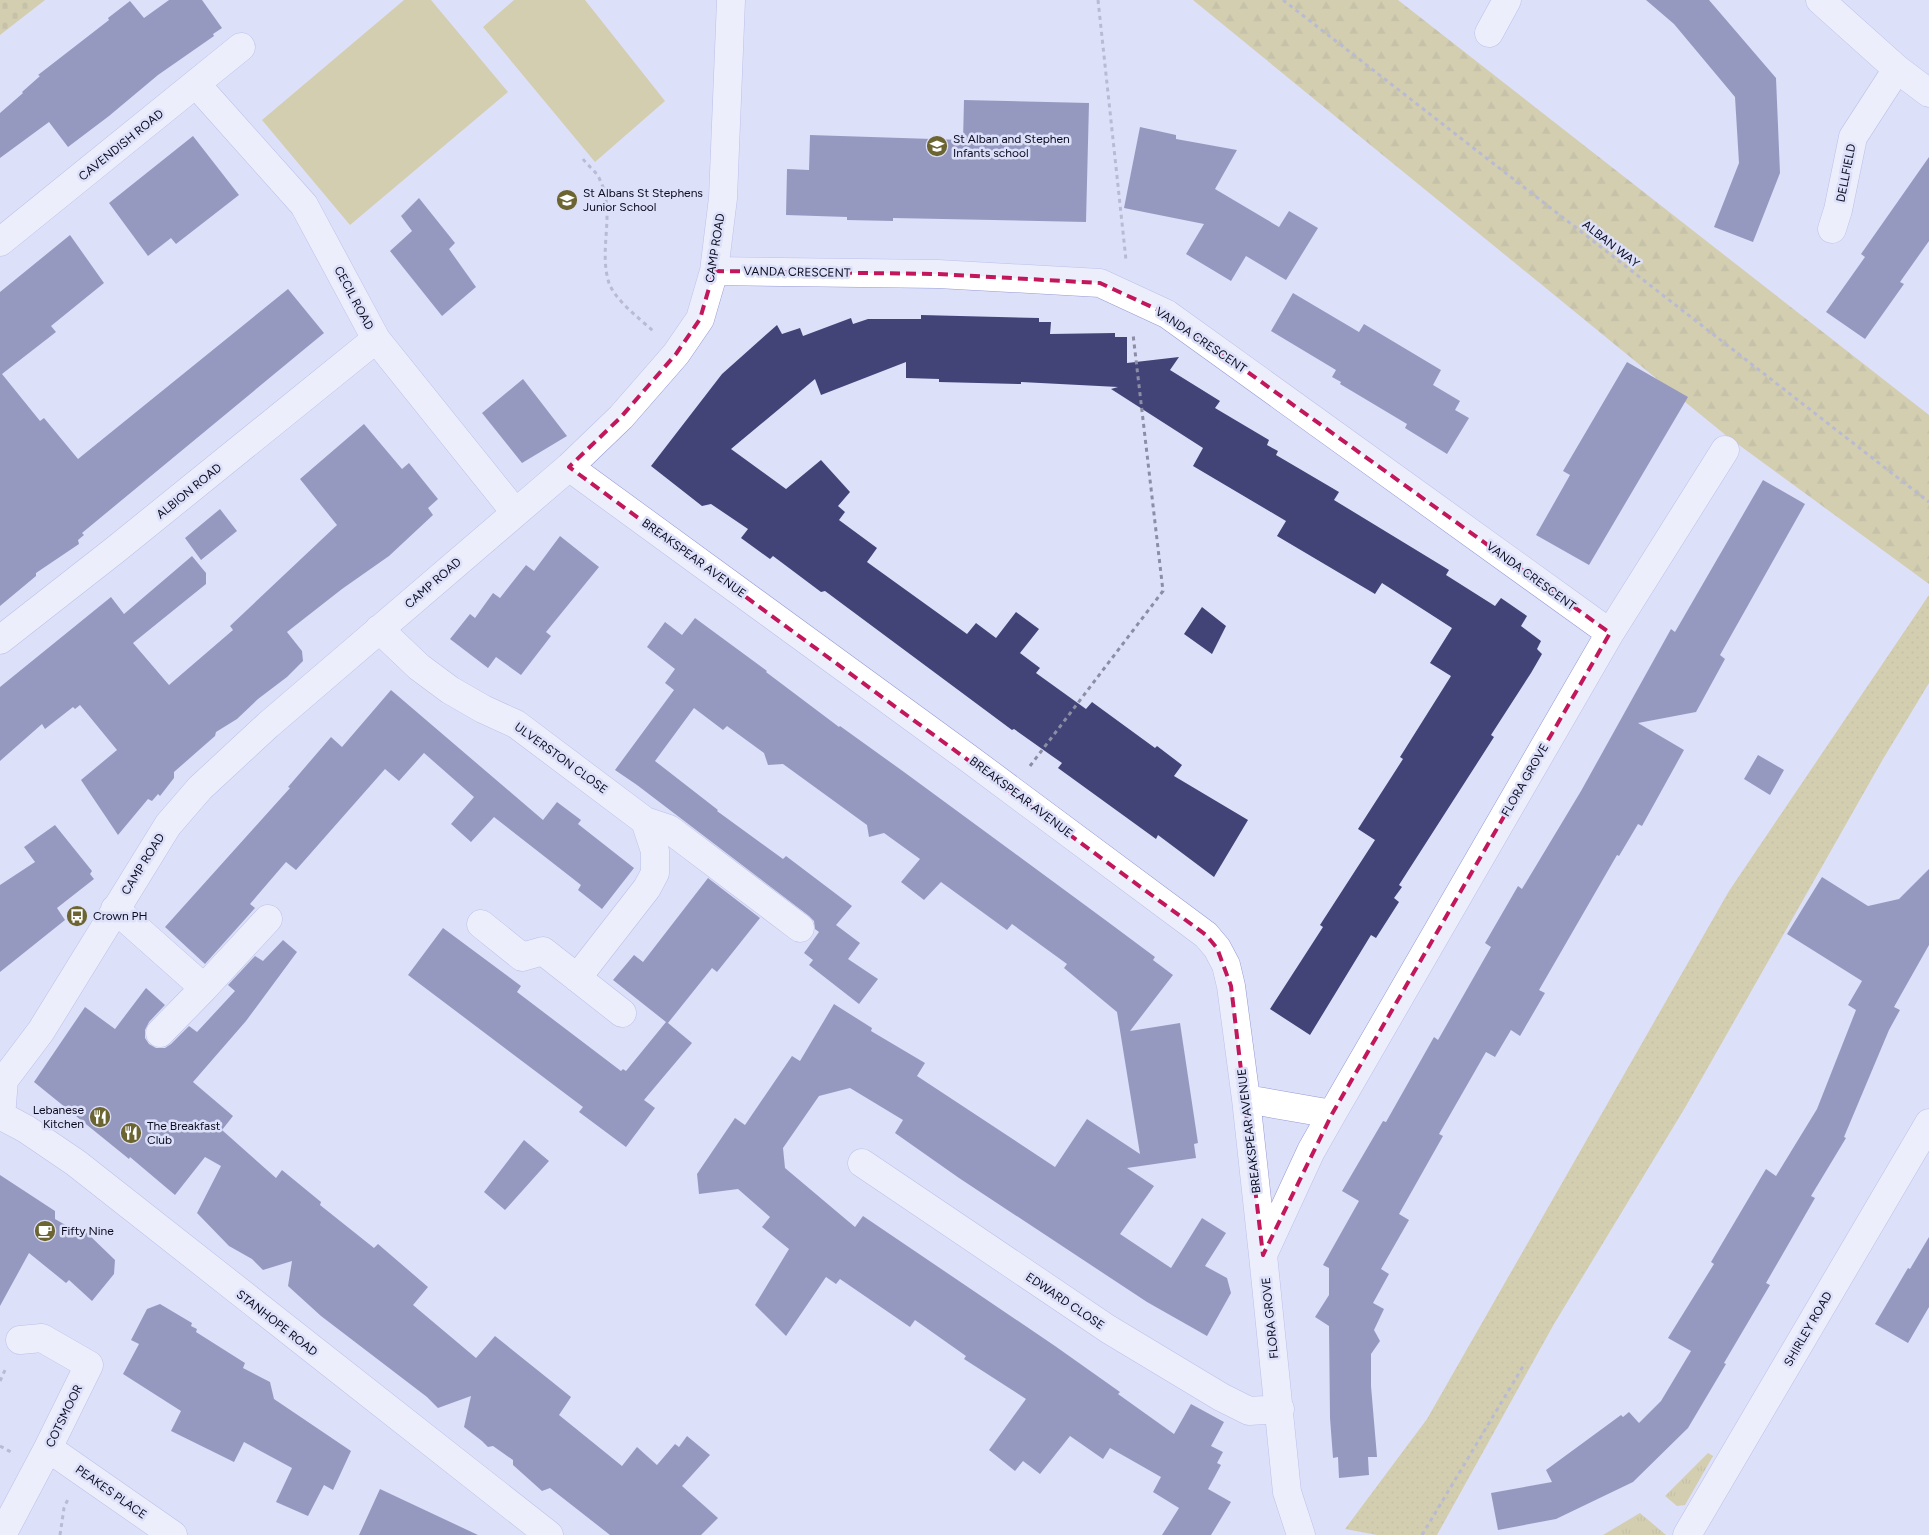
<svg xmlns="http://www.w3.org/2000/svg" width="1929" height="1535" viewBox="0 0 1929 1535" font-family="Figtree,sans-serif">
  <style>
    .grass { fill: url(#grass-tufts) }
    .forest { fill: url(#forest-firs) }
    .cemetery { fill: url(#cemetery-stones) }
    .garden { fill: url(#garden-dots) }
    .pitch { fill: #c8b855 }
    .building { fill: #424478 }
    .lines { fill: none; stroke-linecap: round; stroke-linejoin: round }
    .minor-casing { stroke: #959ad4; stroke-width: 29 }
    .major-casing { stroke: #959ad4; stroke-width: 29 }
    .path { stroke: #8c8ea5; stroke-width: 3; stroke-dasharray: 4 4; stroke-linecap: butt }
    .minor { stroke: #fff; stroke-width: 28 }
    .major { stroke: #fff; stroke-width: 28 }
    .marked { fill: none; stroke: #c2185b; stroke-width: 4; stroke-dasharray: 10 6; stroke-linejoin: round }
    .labels { text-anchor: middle; stroke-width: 5; stroke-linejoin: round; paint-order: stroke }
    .poi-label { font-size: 12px; fill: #0b0b20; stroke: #dde0f9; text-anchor: start }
    .street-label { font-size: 12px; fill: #0b0b20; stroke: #dde0f9 }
  </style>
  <defs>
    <pattern id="grass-tufts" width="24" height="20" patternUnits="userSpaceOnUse" patternTransform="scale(1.25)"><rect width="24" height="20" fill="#c8b855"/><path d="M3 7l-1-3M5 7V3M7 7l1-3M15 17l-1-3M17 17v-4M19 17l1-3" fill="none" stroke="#aa9d4a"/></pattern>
    <pattern id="forest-firs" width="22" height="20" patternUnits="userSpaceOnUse" patternTransform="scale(1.25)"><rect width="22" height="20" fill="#c8b855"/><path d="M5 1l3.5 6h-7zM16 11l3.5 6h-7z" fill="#aa9d4a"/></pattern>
    <pattern id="cemetery-stones" width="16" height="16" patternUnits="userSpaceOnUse" patternTransform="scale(1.25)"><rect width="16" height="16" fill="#c8b855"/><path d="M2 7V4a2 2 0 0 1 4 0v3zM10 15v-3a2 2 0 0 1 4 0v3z" fill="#aa9d4a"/></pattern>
    <pattern id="garden-dots" width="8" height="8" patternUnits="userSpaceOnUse" patternTransform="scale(1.25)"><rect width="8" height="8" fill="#c8b855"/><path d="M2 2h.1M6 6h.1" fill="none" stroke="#aa9d4a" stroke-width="1.8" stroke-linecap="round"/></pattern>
  </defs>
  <rect width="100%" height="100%" fill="#dde0f9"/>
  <path class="grass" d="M 1708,1453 L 1713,1456 L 1685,1505 L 1677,1506 L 1665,1496 Z
    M 1640,1513 L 1666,1535 L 1603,1535 Z"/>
  <path class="forest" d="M 1193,0 L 1398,0 L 1929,415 L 1929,584 L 1728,437 Z"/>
  <path class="cemetery" d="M 0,0 L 45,0 L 0,35 Z"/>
  <path class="garden" d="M 1929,595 L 1929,683 L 1883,759 L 1686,1106 L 1554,1324 L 1437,1535 L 1377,1535 L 1345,1529 L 1427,1419 L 1729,891 Z"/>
  <path class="pitch" d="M 404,0 L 431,0 L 508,92 L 350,225 L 262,120 Z
    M 514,0 L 585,0 L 665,101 L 595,162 L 483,27 Z"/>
  <path class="building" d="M 169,0 L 202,0 L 222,28 L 213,34 L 214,36 L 158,75 L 109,116 L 68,147 L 49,122 L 0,158 L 0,113 L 23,93 L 22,92 L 40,76 L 38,75 L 109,20 L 108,18 L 130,1 L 144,18 Z
    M 1646,0 L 1709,0 L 1776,78 L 1780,173 L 1753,242 L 1714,227 L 1739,163 L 1735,97 L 1674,24 Z
    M 964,100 L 1089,103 L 1086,222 L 893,218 L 893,221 L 847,220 L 847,217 L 786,215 L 787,169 L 809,170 L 810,135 L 963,140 Z
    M 1140,127 L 1176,135 L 1176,139 L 1237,150 L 1215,189 L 1279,227 L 1289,211 L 1318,228 L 1286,280 L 1246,256 L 1231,281 L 1186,254 L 1204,224 L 1124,208 Z
    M 193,136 L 239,195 L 176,244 L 171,238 L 148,256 L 109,203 Z
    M 1929,157 L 1929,241 L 1900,282 L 1904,284 L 1865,339 L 1826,312 L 1865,257 L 1861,254 Z
    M 419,198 L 455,243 L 449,249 L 476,287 L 442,316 L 390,251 L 412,231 L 401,216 Z
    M 70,235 L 104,283 L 51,326 L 56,332 L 2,374 L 40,421 L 44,418 L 78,459 L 288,289 L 324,333 L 82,533 L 84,535 L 78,540 L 79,544 L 36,573 L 36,576 L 0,606 L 0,292 Z
    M 1293,293 L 1359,332 L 1364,324 L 1441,370 L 1433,385 L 1460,401 L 1455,410 L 1469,418 L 1447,454 L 1405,428 L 1407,424 L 1340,384 L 1341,382 L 1332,377 L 1336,370 L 1271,331 Z
    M 921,315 L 1039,318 L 1039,322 L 1051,322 L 1050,334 L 1115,333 L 1115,337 L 1127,337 L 1127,363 L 1179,357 L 1170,370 L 1220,401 L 1215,408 L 1269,440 L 1267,445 L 1278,451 L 1276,455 L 1339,492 L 1334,500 L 1449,570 L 1446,575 L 1495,606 L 1501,598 L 1527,616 L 1521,626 L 1541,641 L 1537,649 L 1542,654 L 1531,673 L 1491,735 L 1494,737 L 1399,885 L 1402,887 L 1394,898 L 1399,902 L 1376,938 L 1371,935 L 1310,1035 L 1270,1009 L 1323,927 L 1320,925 L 1375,840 L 1358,829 L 1403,759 L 1400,757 L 1451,676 L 1430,663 L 1452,628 L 1382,583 L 1375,594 L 1277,536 L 1286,521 L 1193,466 L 1203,448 L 1111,389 L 1118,387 L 1021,382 L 1021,384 L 939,382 L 939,379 L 906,378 L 906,362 L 821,395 L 815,379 L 731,449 L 786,489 L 821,460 L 850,492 L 838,506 L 845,512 L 839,520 L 877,548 L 867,562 L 967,634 L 976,623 L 996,638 L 1016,612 L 1039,629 L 1020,653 L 1040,668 L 1036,673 L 1086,709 L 1092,702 L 1155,748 L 1157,746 L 1182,765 L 1174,776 L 1248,820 L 1214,877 L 1158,835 L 1156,839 L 1058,768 L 1062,763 L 1052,756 L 1014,729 L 1012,730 L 825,591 L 821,592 L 773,556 L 770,559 L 741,538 L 748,529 L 711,504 L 702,506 L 651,466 L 722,374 L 777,325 L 782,334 L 800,328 L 803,336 L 851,318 L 853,324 L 868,319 L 921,319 Z
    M 1627,362 L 1688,397 L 1589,565 L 1536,535 L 1570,475 L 1563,471 Z
    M 523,379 L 567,436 L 522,463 L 482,413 Z
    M 364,424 L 402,469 L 409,463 L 438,499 L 428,508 L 433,515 L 389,556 L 342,589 L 287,632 L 302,651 L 303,661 L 287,677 L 258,699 L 237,719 L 216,732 L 215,736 L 174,772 L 174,778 L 160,796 L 158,794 L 152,801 L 148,799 L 118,835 L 81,780 L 117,750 L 80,705 L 75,709 L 73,707 L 45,729 L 42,724 L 0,761 L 0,687 L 111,597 L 124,614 L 192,556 L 206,573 L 206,584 L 133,643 L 169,685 L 233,630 L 230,626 L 337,525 L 300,479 Z
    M 1763,480 L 1805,504 L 1720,655 L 1725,659 L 1696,712 L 1638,723 L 1684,750 L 1642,826 L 1638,824 L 1619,856 L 1617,855 L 1539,990 L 1545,993 L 1520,1036 L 1511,1030 L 1495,1057 L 1486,1052 L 1439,1134 L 1443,1136 L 1399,1214 L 1409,1220 L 1381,1269 L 1389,1274 L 1373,1303 L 1384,1309 L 1374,1330 L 1380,1341 L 1371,1354 L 1371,1386 L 1377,1457 L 1368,1457 L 1369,1475 L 1339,1478 L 1338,1457 L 1333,1458 L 1330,1418 L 1329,1326 L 1315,1317 L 1329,1295 L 1329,1268 L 1323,1265 L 1359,1201 L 1342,1191 L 1383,1121 L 1386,1122 L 1434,1037 L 1438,1040 L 1491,947 L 1485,943 L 1518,886 L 1522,889 L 1581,791 L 1671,629 L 1675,632 Z
    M 220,509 L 237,531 L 201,560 L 185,538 Z
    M 560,536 L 599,567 L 546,632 L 551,636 L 521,675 L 496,657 L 488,668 L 450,639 L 470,614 L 475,618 L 493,593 L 500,598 L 526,565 L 534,571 Z
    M 1202,607 L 1226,626 L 1212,654 L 1184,634 Z
    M 695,618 L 767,671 L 766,672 L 839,727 L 840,726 L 904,772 L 1108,922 L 1155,957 L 1153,960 L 1173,975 L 1130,1031 L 1180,1023 L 1198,1143 L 1194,1144 L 1196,1158 L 1127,1168 L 1154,1186 L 1120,1234 L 1171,1268 L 1202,1218 L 1226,1233 L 1205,1266 L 1227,1278 L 1231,1293 L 1207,1336 L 1147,1302 L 959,1178 L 895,1133 L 903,1120 L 850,1088 L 819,1096 L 783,1148 L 785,1168 L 855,1227 L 863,1216 L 1055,1346 L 1120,1392 L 1118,1394 L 1174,1434 L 1191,1404 L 1224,1422 L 1211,1446 L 1223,1452 L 1217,1463 L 1221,1465 L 1208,1489 L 1231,1502 L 1211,1535 L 1162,1535 L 1179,1508 L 1153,1492 L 1161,1477 L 1110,1448 L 1103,1459 L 1070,1436 L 1040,1474 L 1023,1461 L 1015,1471 L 989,1450 L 1026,1399 L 964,1359 L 966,1356 L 915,1320 L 910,1327 L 840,1279 L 836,1284 L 826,1277 L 786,1336 L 755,1305 L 789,1249 L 762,1227 L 770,1217 L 738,1189 L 699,1194 L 697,1174 L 735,1118 L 745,1125 L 792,1056 L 800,1061 L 834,1004 L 872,1028 L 871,1031 L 925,1063 L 917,1076 L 1055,1167 L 1087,1119 L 1140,1154 L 1117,1012 L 1064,968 L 1067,964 L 1012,924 L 1007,930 L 941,882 L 924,900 L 901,882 L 920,859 L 884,833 L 869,837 L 867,825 L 783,764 L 768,765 L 764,753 L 727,726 L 723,730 L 694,708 L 655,761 L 718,810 L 717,811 L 783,859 L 786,856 L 852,906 L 836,925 L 860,943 L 848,959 L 878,979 L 859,1004 L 809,965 L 813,960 L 804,953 L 819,932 L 815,929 L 814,921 L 809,916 L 637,785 L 615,770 L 674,690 L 665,683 L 675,669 L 647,647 L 665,622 L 682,635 Z
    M 391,690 L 543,820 L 557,802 L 581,820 L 578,824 L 634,868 L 602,909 L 578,890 L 581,885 L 494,817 L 471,842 L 451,824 L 474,797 L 424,753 L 399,781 L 385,769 L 296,870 L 286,862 L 250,904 L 255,908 L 205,964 L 165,927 L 290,788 L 288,787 L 331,737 L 342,747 Z
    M 1758,755 L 1784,770 L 1770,795 L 1744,779 Z
    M 55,825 L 92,871 L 90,874 L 94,879 L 57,908 L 65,920 L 0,972 L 0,885 L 35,862 L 24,847 Z
    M 1929,869 L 1929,945 L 1894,1007 L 1900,1010 L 1889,1030 L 1844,1137 L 1846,1138 L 1811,1196 L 1815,1198 L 1766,1283 L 1770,1285 L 1724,1363 L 1726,1364 L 1688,1428 L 1633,1482 L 1556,1519 L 1498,1530 L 1491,1493 L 1552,1482 L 1546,1470 L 1621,1415 L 1623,1417 L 1629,1412 L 1639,1423 L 1661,1401 L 1691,1351 L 1668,1338 L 1714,1264 L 1711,1262 L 1766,1169 L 1776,1176 L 1817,1109 L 1856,1010 L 1848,1005 L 1862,981 L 1787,934 L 1822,877 L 1868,906 L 1899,899 Z
    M 708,878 L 760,918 L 717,972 L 712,968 L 668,1023 L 692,1043 L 644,1100 L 655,1108 L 626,1147 L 579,1112 L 583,1107 L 408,975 L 443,928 L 521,986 L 517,992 L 621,1071 L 623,1069 L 626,1071 L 666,1022 L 613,980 L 634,955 L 643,962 Z
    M 283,940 L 297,952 L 246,1021 L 193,1082 L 233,1116 L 222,1130 L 276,1178 L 282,1170 L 321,1202 L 320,1205 L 374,1248 L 378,1244 L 428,1287 L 413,1305 L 476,1358 L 495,1336 L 571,1397 L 559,1415 L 622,1466 L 637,1447 L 657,1465 L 675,1444 L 679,1447 L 687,1436 L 710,1455 L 682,1486 L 718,1518 L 701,1535 L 610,1535 L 550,1488 L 542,1491 L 513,1465 L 513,1460 L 493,1446 L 488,1447 L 482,1441 L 464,1427 L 471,1396 L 438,1408 L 427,1397 L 321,1316 L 288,1286 L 292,1261 L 263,1270 L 252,1259 L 229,1246 L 197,1213 L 221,1166 L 205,1157 L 175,1195 L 130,1157 L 129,1159 L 34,1082 L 85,1007 L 115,1029 L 146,988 L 165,1005 L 149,1022 L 145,1030 L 145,1038 L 149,1044 L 156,1048 L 165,1048 L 171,1044 L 189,1026 L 197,1032 L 235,991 L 228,985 L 255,956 L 263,961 Z
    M 524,1140 L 549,1161 L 505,1210 L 484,1192 Z
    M 0,1175 L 55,1211 L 55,1219 L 81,1234 L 86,1232 L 115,1260 L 114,1274 L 92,1301 L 69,1280 L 66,1283 L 29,1253 L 0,1306 Z
    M 1929,1237 L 1929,1307 L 1908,1343 L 1875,1324 L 1908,1268 L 1910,1269 Z
    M 160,1304 L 192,1323 L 191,1326 L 197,1329 L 196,1332 L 245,1363 L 243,1368 L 270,1382 L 274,1399 L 351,1451 L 333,1490 L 324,1485 L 308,1516 L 276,1502 L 292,1468 L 244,1442 L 234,1462 L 171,1431 L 181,1411 L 123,1374 L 139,1344 L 131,1340 L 147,1309 Z
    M 380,1489 L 478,1535 L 359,1535 Z"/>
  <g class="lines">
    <g class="minor-casing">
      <path id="minor" d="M 1820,0 L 1897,69 L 1929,93
        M 1489,33 L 1507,0
        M 196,84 L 304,205 L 376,339 L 515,512
        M 1832,229 L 1838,210 L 1853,137 L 1897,69
        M 0,242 L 241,47
        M 714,271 L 938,274 L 1100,283 L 1167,314 L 1610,633
        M 569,467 L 968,758 L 1206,935 L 1217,948 L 1226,965 L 1231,986 L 1246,1099 L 1263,1255
        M 379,629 L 419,667 L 450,690 L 483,709 L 516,724 L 645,821 L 655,851 L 655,873 L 647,888 L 577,978
        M 0,640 L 115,550 L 376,339
        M 645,821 L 669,829 L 800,928
        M 115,909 L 204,988 L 160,1033
        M 481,924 L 522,957 L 543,951 L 622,1013
        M 204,988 L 268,919
        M 1246,1099 L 1332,1114
        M 1,1116 L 4,1080 L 41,1031 L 168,825 L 200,788 L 268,725 L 569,467 L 621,417 L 676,354 L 700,319 L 714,271 L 723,198 L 731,0
        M 862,1163 L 1108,1329 L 1221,1397 L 1249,1411 L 1280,1409
        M 48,1448 L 173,1535
        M 2,1535 L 48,1448 L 89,1365 L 42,1338 L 20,1340
        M 1301,1535 L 1287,1492 L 1263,1255 L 1311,1151 L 1332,1114 L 1610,633 L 1725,450
        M 1687,1535 L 1929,1123"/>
    </g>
    <g class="major-casing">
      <path id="major" d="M 0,1115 L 26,1129 L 76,1163 L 549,1535"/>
    </g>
    <path class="path" d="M 1098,0 L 1126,260
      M 1283,0 L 1929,502
      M 583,159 C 588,166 597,172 600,180 C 616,212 598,249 609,283 C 615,300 639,318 653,331
      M 1030,766 L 1163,591 L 1133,334
      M 0,1381 L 6,1368
      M 0,1446 L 11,1452
      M 60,1535 L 64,1508 L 68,1499
      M 1422,1535 L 1525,1363"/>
    <use href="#minor" class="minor"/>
    <use href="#major" class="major"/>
  </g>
  <path d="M0 0H1929V1535H0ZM 714,271 L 938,274 L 1100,283 L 1167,314 L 1610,633 L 1332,1114 L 1263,1255 L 1231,986 L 1217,948 L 1206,935 L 569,467 L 621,417 L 676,354 L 700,319 Z" fill="#dde0f9" fill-opacity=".55" fill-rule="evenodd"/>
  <path class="marked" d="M 714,271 L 938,274 L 1100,283 L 1167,314 L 1610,633 L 1332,1114 L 1263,1255 L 1231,986 L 1217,948 L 1206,935 L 569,467 L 621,417 L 676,354 L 700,319 Z"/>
  <defs>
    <g id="school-disc" transform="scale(1.125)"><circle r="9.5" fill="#6c6431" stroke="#dde0f9"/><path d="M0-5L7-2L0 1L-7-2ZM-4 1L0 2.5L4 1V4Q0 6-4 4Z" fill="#fff"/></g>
    <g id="bus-disc" transform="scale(1.125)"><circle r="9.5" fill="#6c6431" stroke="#dde0f9"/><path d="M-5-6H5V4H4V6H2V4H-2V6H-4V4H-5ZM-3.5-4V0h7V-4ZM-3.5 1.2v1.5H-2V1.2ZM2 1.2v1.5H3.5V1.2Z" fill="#fff"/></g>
    <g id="restaurant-disc" transform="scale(1.125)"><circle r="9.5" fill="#6c6431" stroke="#dde0f9"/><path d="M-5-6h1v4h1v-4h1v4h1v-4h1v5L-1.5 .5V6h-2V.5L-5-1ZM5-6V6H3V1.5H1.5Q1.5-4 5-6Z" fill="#fff"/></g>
    <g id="cafe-disc" transform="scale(1.125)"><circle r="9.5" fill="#6c6431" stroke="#dde0f9"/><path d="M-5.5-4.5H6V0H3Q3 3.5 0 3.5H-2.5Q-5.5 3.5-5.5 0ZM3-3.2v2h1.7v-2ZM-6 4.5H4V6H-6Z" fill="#fff"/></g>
  </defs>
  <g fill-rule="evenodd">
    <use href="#school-disc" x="937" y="146"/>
    <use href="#school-disc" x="567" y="200"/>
    <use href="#bus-disc" x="77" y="916"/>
    <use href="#restaurant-disc" x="100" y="1117"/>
    <use href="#restaurant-disc" x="131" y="1133"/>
    <use href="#cafe-disc" x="45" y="1231"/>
  </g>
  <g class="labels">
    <g class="poi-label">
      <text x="953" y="143">St Alban and Stephen<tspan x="953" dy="14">Infants school</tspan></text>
      <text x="583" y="197">St Albans St Stephens<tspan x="583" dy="14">Junior School</tspan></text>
      <text x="93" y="920">Crown PH</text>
      <text x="84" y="1114" text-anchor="end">Lebanese<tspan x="84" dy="14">Kitchen</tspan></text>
      <text x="147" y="1130">The Breakfast<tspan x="147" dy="14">Club</tspan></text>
      <text x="61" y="1235">Fifty Nine</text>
    </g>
    <g class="street-label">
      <text transform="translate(121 145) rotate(-39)" y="4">CAVENDISH ROAD</text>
      <text transform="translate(1846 173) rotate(-79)" y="4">DELLFIELD</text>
      <text transform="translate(1611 244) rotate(38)" y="4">ALBAN WAY</text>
      <text transform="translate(715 248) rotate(-81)" y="4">CAMP ROAD</text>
      <text transform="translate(797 272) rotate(1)" y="4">VANDA CRESCENT</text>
      <text transform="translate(354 298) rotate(62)" y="4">CECIL ROAD</text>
      <text transform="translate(1201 340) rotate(34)" y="4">VANDA CRESCENT</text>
      <text transform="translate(189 491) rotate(-39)" y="4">ALBION ROAD</text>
      <text transform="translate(694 558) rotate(36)" y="4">BREAKSPEAR AVENUE</text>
      <text transform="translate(1531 576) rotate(36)" y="4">VANDA CRESCENT</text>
      <text transform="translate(433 583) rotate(-41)" y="4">CAMP ROAD</text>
      <text transform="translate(561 758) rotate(36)" y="4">ULVERSTON CLOSE</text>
      <text transform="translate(1525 780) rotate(-60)" y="4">FLORA GROVE</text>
      <text transform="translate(1021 797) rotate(37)" y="4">BREAKSPEAR AVENUE</text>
      <text transform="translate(143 864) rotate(-58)" y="4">CAMP ROAD</text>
      <text transform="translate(1249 1131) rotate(-97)" y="4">BREAKSPEAR AVENUE</text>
      <text transform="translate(1065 1301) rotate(34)" y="4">EDWARD CLOSE</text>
      <text transform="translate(1270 1318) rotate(-96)" y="4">FLORA GROVE</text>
      <text transform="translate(277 1323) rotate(38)" y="4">STANHOPE ROAD</text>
      <text transform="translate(1808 1329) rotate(-60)" y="4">SHIRLEY ROAD</text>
      <text transform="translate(64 1416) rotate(-64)" y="4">COTSMOOR</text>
      <text transform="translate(111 1492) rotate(35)" y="4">PEAKES PLACE</text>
    </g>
  </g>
</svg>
